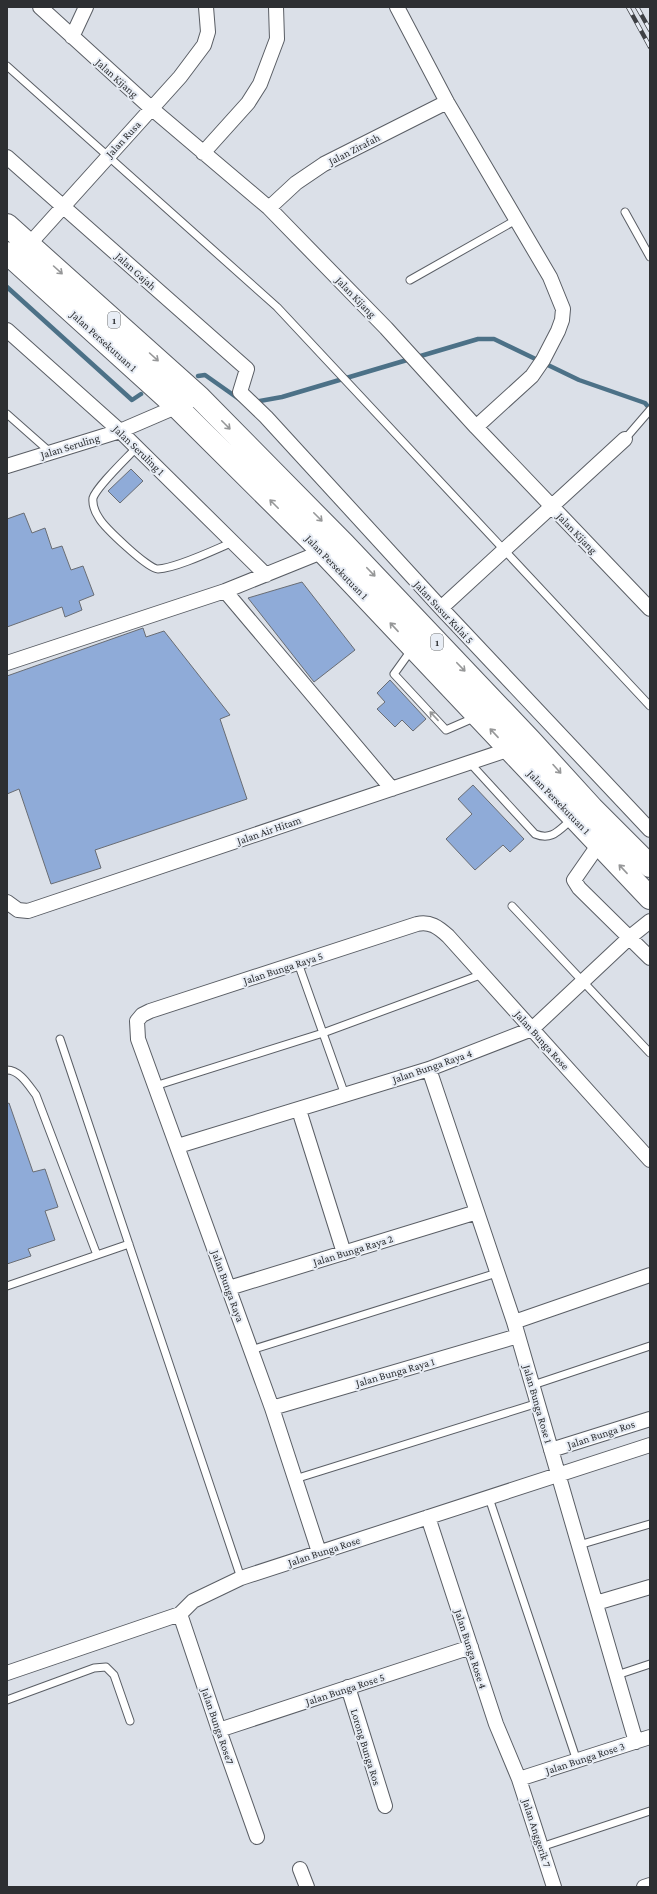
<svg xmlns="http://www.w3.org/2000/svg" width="657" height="1894" viewBox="0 0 657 1894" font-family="'Crimson Pro',serif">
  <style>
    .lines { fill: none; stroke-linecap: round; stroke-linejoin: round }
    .stream { stroke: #4c7187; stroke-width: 4.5 }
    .building { fill: #8fabd8; stroke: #696d74 }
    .service-casing { stroke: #5a5e65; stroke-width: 9 }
    .minor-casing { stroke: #5a5e65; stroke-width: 16 }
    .trunk-casing { stroke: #5a5e65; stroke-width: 24 }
    .service { stroke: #fff; stroke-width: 7 }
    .minor { stroke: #fff; stroke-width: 14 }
    .trunk { stroke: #fff; stroke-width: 22 }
    .rail-casing { stroke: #3f4145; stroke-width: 4.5 }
    .rail { stroke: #e8edf5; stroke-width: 3; stroke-dasharray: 9; stroke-linecap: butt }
    .oneway { stroke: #969798 }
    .labels { text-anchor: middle; stroke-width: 4; stroke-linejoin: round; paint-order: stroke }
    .shield { fill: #e8edf5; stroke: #65686c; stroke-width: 1 }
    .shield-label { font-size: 10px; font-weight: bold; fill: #2d2f32 }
    .street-label { font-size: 11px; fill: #2d2f32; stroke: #e8edf5 }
  </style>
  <rect width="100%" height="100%" fill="#dbe0e8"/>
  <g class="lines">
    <path class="stream" d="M 7,287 L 132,400 L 141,394
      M 198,376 L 205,375 L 239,399
      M 254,402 L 282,397 L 478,339 L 494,339 L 579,380 L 645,403 L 650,409"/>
  </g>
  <path class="building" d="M 131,469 L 143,481 L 120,503 L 108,491 Z
    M 24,513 L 32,533 L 45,528 L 52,549 L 62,546 L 71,570 L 83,566 L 94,595 L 79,601 L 82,610 L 65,617 L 62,607 L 7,627 L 7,519 Z
    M 302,582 L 355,650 L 314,682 L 248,598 Z
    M 143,628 L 146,637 L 164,631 L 230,715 L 220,719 L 247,799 L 95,850 L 101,868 L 51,884 L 19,789 L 7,794 L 7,676 Z
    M 390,680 L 426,719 L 413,731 L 402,720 L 395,727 L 377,709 L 385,702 L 377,693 Z
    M 473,785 L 524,839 L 510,852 L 503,845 L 475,870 L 446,839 L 472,814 L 458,799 Z
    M 9,1103 L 33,1172 L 45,1169 L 58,1207 L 45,1211 L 55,1240 L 28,1249 L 31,1256 L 7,1264 L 7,1104 Z"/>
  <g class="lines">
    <g class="service-casing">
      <path id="service" d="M 7,66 L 277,307 L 650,706
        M 625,212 L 650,257
        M 410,280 L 516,220
        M 7,414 L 50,452
        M 625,439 L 650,410
        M 137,447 C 127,458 97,486 93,498 C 92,506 95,512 99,518 C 104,527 149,570 158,569 C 177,568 214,550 233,542
        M 412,649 L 394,674 L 446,730 L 476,717
        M 469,762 L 535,834 C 552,841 559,830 571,820
        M 512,906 L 650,1053
        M 298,963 L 345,1095
        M 60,1039 L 241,1578
        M 7,1070 C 20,1070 29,1086 36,1095 L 97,1255
        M 155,1086 L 323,1033 L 483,974
        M 7,1286 L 129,1244
        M 251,1350 L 497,1273
        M 533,1385 L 650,1346
        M 295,1479 L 538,1403
        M 489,1498 L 577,1761
        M 579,1545 L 650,1524
        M 617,1675 L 650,1664
        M 7,1700 L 94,1668 L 106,1667 L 114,1675 L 130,1721
        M 541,1847 L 650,1811"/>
    </g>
    <g class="minor-casing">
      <path id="minor" d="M 40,7 L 151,108 L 269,208 L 386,328 L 476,427 L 650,609
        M 397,7 L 447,102 L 550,277 L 563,309 L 562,320 L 558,331 L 543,360 L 532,376 L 476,427
        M 72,37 L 86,7
        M 203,153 L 248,103 L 260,84 L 277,39 L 276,7
        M 7,157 L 247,369 L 240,392 L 266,417 L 441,608 L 650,830
        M 269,208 L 296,183 L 324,164 L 447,102
        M 24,250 L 180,77 L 204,45 L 208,32 L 206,7
        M 7,330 L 120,431 L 266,575
        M 7,466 L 120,431 L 199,397
        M 225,591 L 392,789
        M 441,608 L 625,439
        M 7,663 L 225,591 L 329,549
        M 599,844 L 574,880 L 579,888 L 650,958
        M 7,902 L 18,910 L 28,911 L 516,747
        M 429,1069 L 514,1322 L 636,1742
        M 299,1110 L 344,1253
        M 178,1146 L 429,1069 L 532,1029 L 630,937 L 650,921
        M 229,1288 L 477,1212
        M 514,1322 L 650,1275
        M 272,1408 L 518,1336
        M 551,1450 L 650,1419
        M 428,1517 L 496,1724 L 519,1779 L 554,1887
        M 319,1552 L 272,1408 L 138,1039 L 137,1021 L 142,1015 L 150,1011 L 417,924 C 430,921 438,927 448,936 L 650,1160
        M 596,1603 L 650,1587
        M 180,1614 L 219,1730 L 257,1837
        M 7,1673 L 180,1614 L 193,1601 L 241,1578 L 650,1445
        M 348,1687 L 385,1806
        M 219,1730 L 471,1647
        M 519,1779 L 650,1737
        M 300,1869 L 307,1887
        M 644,1887 L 650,1885"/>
    </g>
    <g class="trunk-casing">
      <path id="trunk" d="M 7,225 L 199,397 L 344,544 L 531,741 L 592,808 L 650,866
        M 7,253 L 176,406 L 322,551 L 650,898"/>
    </g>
    <use href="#service" class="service"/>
    <use href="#minor" class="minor"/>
    <use href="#trunk" class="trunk"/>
    <g class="rail-casing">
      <path id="rail" d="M 628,7 L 650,47
        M 637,7 L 650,30"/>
    </g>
    <use href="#rail" class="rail"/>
  </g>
  <defs><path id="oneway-shaft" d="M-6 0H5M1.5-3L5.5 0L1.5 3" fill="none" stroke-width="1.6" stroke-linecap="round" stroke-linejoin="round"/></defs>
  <g class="oneway">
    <use href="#oneway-shaft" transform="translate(58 270) rotate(42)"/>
    <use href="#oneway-shaft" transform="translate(154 357) rotate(42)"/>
    <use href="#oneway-shaft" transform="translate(226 425) rotate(45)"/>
    <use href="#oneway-shaft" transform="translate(274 504) rotate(-135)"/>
    <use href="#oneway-shaft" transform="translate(318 517) rotate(45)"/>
    <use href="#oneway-shaft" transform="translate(371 572) rotate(46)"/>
    <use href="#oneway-shaft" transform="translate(394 627) rotate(-133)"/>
    <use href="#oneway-shaft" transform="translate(461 667) rotate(46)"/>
    <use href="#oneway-shaft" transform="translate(434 716) rotate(-133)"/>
    <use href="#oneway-shaft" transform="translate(494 733) rotate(-133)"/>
    <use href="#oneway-shaft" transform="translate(557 769) rotate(48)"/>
    <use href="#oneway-shaft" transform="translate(623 869) rotate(-133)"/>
  </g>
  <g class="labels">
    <g class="shield">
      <rect x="108" y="312" width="12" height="16" rx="3"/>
      <rect x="431" y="634" width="12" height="16" rx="3"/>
    </g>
    <g class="shield-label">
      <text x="114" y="324">1</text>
      <text x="437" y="646">1</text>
    </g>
    <g class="street-label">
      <text transform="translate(117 78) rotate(42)" y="4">Jalan Kijang</text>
      <text transform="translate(123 139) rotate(-47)" y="4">Jalan Rusa</text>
      <text transform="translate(354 149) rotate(-27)" y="4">Jalan Zirafah</text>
      <text transform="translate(136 271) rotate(42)" y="4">Jalan Gajah</text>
      <text transform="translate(356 297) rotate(46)" y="4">Jalan Kijang</text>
      <text transform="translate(104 341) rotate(42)" y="4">Jalan Persekutuan 1</text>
      <text transform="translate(70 446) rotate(-17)" y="4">Jalan Seruling</text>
      <text transform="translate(139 450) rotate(44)" y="4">Jalan Seruling 1</text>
      <text transform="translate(577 533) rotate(46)" y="4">Jalan Kijang</text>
      <text transform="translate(337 567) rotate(46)" y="4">Jalan Persekutuan 1</text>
      <text transform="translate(444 612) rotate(47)" y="4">Jalan Susur Kulai 5</text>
      <text transform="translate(559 802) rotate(46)" y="4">Jalan Persekutuan 1</text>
      <text transform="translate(269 830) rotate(-19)" y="4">Jalan Air Hitam</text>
      <text transform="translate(283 968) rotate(-18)" y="4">Jalan Bunga Raya 5</text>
      <text transform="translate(542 1040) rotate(48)" y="4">Jalan Bunga Rose</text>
      <text transform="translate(432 1066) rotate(-19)" y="4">Jalan Bunga Raya 4</text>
      <text transform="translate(353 1250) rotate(-17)" y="4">Jalan Bunga Raya 2</text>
      <text transform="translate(228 1286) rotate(70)" y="4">Jalan Bunga Raya</text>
      <text transform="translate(395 1372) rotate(-16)" y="4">Jalan Bunga Raya 1</text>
      <text transform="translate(538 1404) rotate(74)" y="4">Jalan Bunga Rose 1</text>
      <text transform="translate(601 1434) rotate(-18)" y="4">Jalan Bunga Ros</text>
      <text transform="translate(324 1551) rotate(-18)" y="4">Jalan Bunga Rose</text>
      <text transform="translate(471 1649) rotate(72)" y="4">Jalan Bunga Rose 4</text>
      <text transform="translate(345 1689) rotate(-18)" y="4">Jalan Bunga Rose 5</text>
      <text transform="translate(218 1726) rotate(71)" y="4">Jalan Bunga Rose7</text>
      <text transform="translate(366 1747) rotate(73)" y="4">Lorong Bunga Ros</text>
      <text transform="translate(585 1758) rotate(-18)" y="4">Jalan Bunga Rose 3</text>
      <text transform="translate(537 1833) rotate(72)" y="4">Jalan Anggerik 7</text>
    </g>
  </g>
  <rect width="657" height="1894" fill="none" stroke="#2d2f32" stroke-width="16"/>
</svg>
